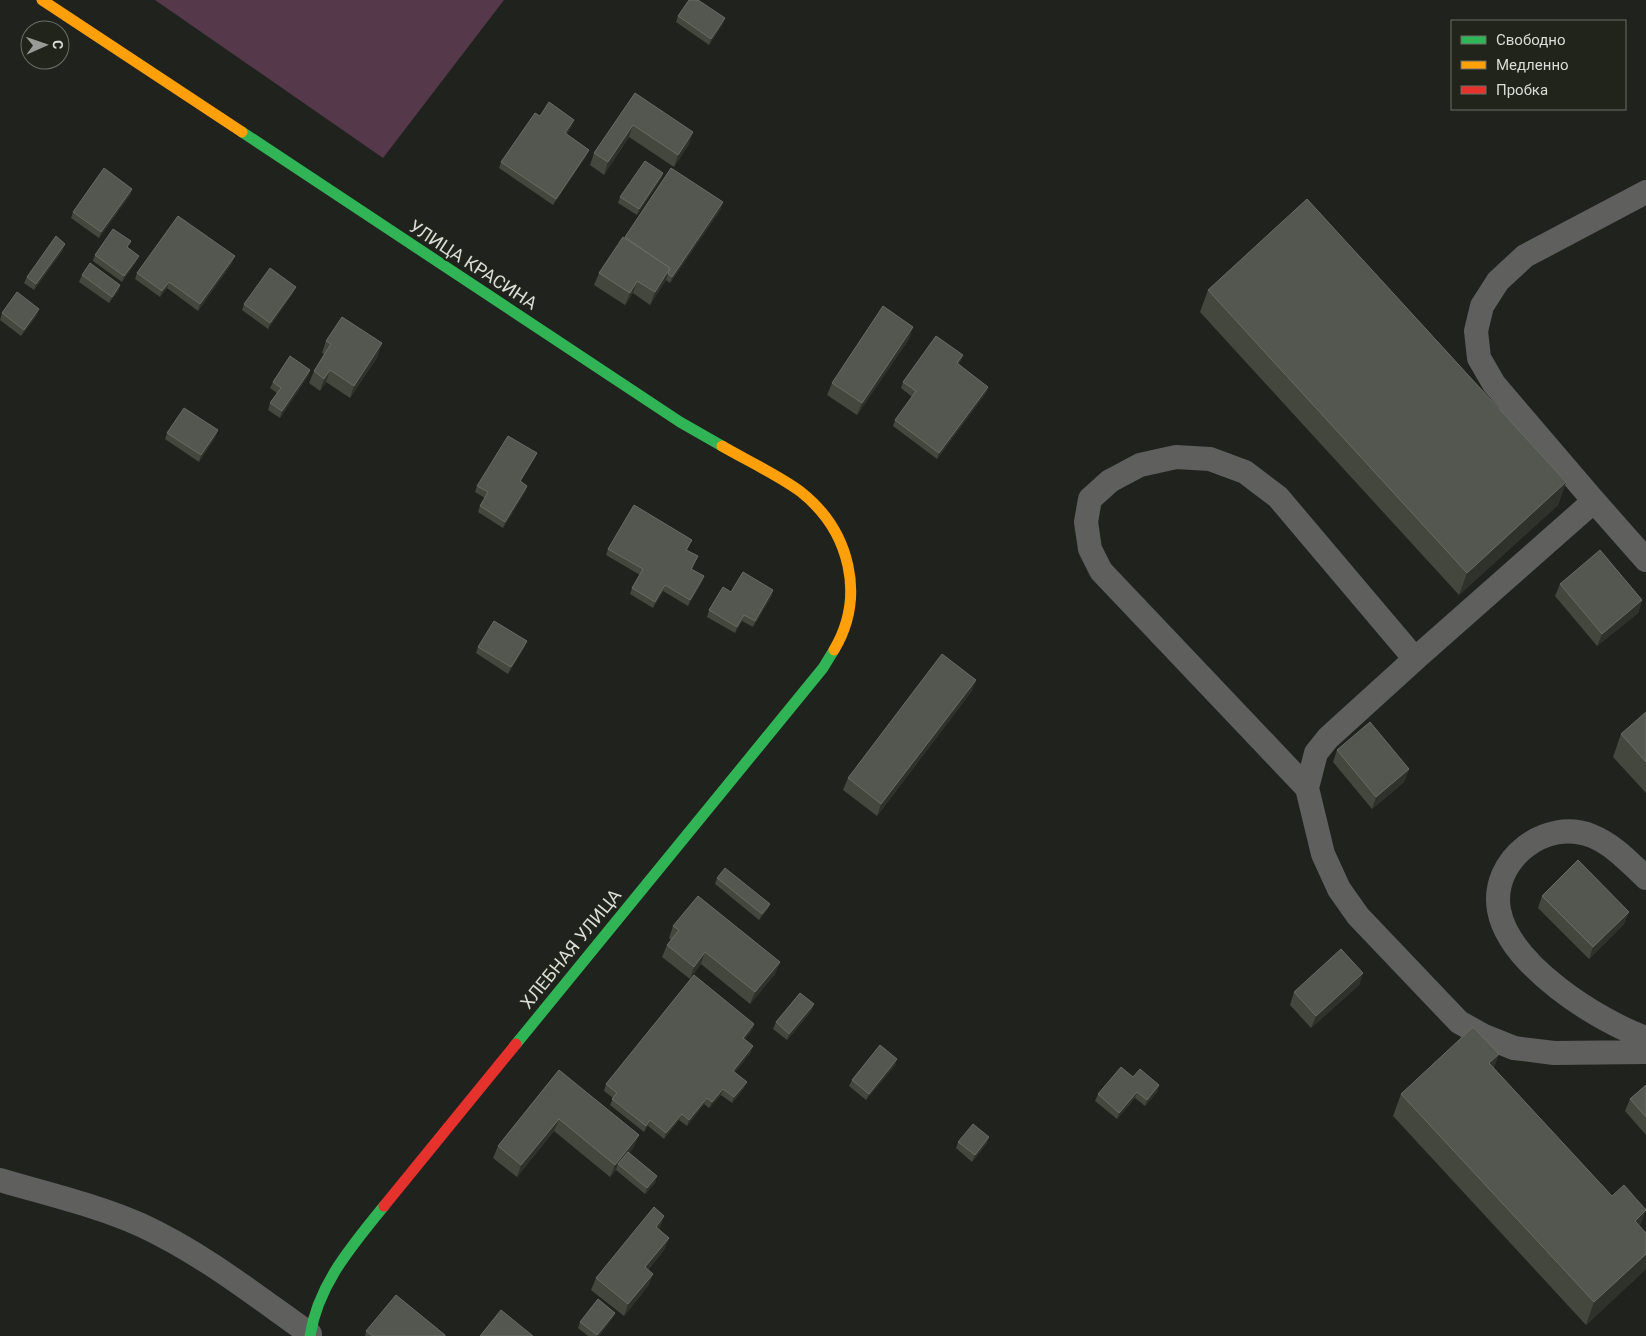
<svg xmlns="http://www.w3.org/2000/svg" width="1646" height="1336" viewBox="0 0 1646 1336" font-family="Roboto,sans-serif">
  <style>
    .green { fill: #55394b }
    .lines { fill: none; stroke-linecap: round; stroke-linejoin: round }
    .lane { stroke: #5f605e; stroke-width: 24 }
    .fast { stroke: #30b455; stroke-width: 11 }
    .slow { stroke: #ff9f0a; stroke-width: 11 }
    .jam { stroke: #e5322d; stroke-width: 11 }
    .wall { fill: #43473e }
    .shaded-wall { fill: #2e322a }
    .building { fill: #54574f; stroke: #696c64 }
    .labels { text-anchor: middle; stroke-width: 4.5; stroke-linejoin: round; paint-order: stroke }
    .street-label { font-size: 18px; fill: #daddd7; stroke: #20241b }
  </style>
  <rect width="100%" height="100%" fill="#20221d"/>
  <path class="green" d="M 155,0 L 504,0 L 383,158 Z"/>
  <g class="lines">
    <path class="lane" d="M 1646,192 L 1525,256 L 1498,281 L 1482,306 L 1476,331 L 1479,358 L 1494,384 L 1594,501 L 1415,659 L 1278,497 L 1245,472 L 1210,459 L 1176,457 L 1140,465 L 1110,481 L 1090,499 L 1086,522 L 1090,549 L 1101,571 L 1307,788 L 1323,854 L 1339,889 L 1358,916 L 1459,1022 L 1484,1036 L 1514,1048 L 1554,1053 L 1646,1052
      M 1594,501 L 1646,560
      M 1307,788 L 1316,753 L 1328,738 L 1415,659
      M 1646,878 C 1629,862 1614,845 1592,836 C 1546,817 1490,860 1499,910 C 1509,965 1598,1021 1646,1038
      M 0,1180 C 47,1194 96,1205 141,1225 C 202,1253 256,1296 310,1334"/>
    <path class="fast" d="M 242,132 L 680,422 L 722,446
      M 516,1044 L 823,668 L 834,650
      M 310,1336 C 318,1284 352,1246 384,1206"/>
    <path class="slow" d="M 42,0 L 242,132
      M 722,446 C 746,460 780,476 801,492 C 850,531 866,596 834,650"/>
    <path class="jam" d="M 384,1206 L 516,1044"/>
  </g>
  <path class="wall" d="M 678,16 L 723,24 L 709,45 L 676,22 Z
    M 635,93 L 689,144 L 674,167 L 629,137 L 604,175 L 590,165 L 594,153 Z
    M 540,116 L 572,126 L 567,134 L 589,150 L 586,156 L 553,205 L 499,168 L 501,162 Z
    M 663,173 L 661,179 L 637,215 L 618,203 L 620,197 Z
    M 132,189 L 130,195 L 99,238 L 71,218 L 73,212 Z
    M 721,209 L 670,283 L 666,280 L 650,305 L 633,293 L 625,305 L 594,285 L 599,273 L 625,237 Z
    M 63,250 L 34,290 L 24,283 L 27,277 Z
    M 95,255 L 136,262 L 122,282 L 93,261 Z
    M 232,263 L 198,311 L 167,288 L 160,297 L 135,279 L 137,273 Z
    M 82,275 L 120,285 L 118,291 L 109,303 L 79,282 Z
    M 1208,290 L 1566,482 L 1558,505 L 1459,595 L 1200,312 Z
    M 293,293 L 268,329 L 242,310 L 244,304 Z
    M 2,313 L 37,315 L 21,336 L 0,320 Z
    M 909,339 L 857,415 L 827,395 L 832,383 Z
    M 326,341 L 378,356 L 350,398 L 326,382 L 320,391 L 309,383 L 314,371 L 324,354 L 322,353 Z
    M 963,355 L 960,362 L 958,364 L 988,387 L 986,393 L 937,459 L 893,426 L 895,420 L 912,397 L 901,388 L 903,382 Z
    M 310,370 L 308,376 L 280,418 L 268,410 L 270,403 L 277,393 L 270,388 L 273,382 Z
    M 167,433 L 216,436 L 199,462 L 165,439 Z
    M 537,453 L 534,459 L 521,481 L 527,486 L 525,492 L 503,528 L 478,512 L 480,506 L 485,498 L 475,492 L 477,486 Z
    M 692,540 L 687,550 L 698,556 L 692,569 L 704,576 L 702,582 L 688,606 L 663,591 L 653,608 L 630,594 L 632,588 L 640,575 L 606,555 L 608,549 Z
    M 1560,584 L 1642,600 L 1638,613 L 1597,646 L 1555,596 Z
    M 773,590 L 771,597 L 753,627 L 742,621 L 735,633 L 707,617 L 709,610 L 731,592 Z
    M 527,641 L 524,648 L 508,674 L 476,653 L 478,647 Z
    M 976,680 L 971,692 L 877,816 L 843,790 L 848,778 Z
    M 1646,712 L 1646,793 L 1613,757 L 1621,734 Z
    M 1337,750 L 1409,769 L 1404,782 L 1372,809 L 1333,762 Z
    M 717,878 L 770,904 L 767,910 L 759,920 L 715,884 Z
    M 1542,896 L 1629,912 L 1624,924 L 1589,959 L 1538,908 Z
    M 673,926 L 780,962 L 775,974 L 750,1004 L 701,964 L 690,979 L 662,957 L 667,945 L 671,940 L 669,938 Z
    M 1363,973 L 1359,985 L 1311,1028 L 1290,1005 L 1294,992 Z
    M 812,1010 L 787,1040 L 773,1029 L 776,1022 Z
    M 754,1024 L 752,1030 L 745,1039 L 751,1052 L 735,1072 L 744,1088 L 732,1103 L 721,1095 L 709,1108 L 704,1104 L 687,1126 L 679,1120 L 664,1139 L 648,1126 L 644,1132 L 610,1105 L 613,1098 L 604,1091 L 606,1084 Z
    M 895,1065 L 866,1100 L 849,1086 L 852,1080 Z
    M 1493,1069 L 1646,1233 L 1646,1269 L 1586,1325 L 1393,1116 L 1401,1094 Z
    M 559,1070 L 634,1147 L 629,1153 L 657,1176 L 655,1183 L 645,1194 L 616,1170 L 610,1177 L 554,1131 L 517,1177 L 493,1158 L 498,1146 Z
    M 1133,1077 L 1159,1085 L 1157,1092 L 1145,1106 L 1135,1098 L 1117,1119 L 1095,1101 L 1098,1094 Z
    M 1646,1085 L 1646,1135 L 1625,1111 L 1630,1099 Z
    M 958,1142 L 987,1143 L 972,1162 L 956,1148 Z
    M 660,1228 L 659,1229 L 669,1238 L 664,1250 L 648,1270 L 653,1274 L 648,1286 L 624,1316 L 591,1290 L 596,1278 Z
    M 615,1313 L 612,1319 L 599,1336 L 588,1336 L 578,1328 L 580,1322 Z
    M 366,1331 L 445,1336 L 365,1336 Z"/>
  <path class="shaded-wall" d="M 725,18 L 723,24 L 709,45 L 711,39 Z
    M 574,120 L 572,126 L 563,139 L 565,133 Z
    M 633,125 L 629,137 L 604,175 L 608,162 Z
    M 693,132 L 689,144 L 674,167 L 678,155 Z
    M 589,150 L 586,156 L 553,205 L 556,199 Z
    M 663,173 L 661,179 L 637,215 L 639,209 Z
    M 132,189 L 130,195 L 99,238 L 101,232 Z
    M 723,202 L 721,209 L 670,283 L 672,277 Z
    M 65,244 L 63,250 L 34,290 L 36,284 Z
    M 139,256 L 136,262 L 122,282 L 124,276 Z
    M 235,256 L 232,263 L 198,311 L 200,304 Z
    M 670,268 L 666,280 L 650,305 L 655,292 Z
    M 637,281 L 633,293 L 625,305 L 630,293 Z
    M 169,282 L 167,288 L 160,297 L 162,291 Z
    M 120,285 L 118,291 L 109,303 L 112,297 Z
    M 296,287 L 293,293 L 268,329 L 270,323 Z
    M 39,309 L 37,315 L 21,336 L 24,330 Z
    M 913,327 L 909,339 L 857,415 L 862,403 Z
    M 382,343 L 378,356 L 350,398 L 354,386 Z
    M 963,355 L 960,362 L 954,369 L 957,363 Z
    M 310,370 L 308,376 L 280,418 L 282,411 Z
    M 330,370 L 326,382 L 320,391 L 324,379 Z
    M 988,387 L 986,393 L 937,459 L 939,453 Z
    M 218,430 L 216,436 L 199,462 L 201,455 Z
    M 537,453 L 534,459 L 517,487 L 520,481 Z
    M 1566,482 L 1558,505 L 1459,595 L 1467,573 Z
    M 527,486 L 525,492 L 503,528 L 505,522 Z
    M 704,576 L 702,582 L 688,606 L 690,600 Z
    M 665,585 L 663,591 L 653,608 L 655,602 Z
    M 773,590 L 771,597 L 753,627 L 755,621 Z
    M 1642,600 L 1638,613 L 1597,646 L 1602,634 Z
    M 744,615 L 742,621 L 735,633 L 737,627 Z
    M 527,641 L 524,648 L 508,674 L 511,667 Z
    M 976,680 L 971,692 L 877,816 L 881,804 Z
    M 1409,769 L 1404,782 L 1372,809 L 1376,797 Z
    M 770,904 L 767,910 L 759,920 L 762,914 Z
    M 1629,912 L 1624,924 L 1589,959 L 1593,947 Z
    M 705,952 L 701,964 L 690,979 L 694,967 Z
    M 780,962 L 775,974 L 750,1004 L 755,992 Z
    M 1363,973 L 1359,985 L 1311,1028 L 1316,1016 Z
    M 814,1004 L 812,1010 L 787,1040 L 789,1034 Z
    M 754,1024 L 752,1030 L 741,1044 L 743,1038 Z
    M 753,1046 L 751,1052 L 731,1077 L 733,1071 Z
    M 1499,1054 L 1491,1077 L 1489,1063 Z
    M 897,1059 L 895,1065 L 866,1100 L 869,1094 Z
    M 747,1082 L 744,1088 L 732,1103 L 734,1097 Z
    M 1159,1085 L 1157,1092 L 1145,1106 L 1147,1100 Z
    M 723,1089 L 721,1095 L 709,1108 L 712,1102 Z
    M 1137,1092 L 1135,1098 L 1117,1119 L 1119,1113 Z
    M 707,1098 L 704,1104 L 687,1126 L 689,1120 Z
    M 682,1114 L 679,1120 L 664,1139 L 666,1133 Z
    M 559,1119 L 554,1131 L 517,1177 L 521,1165 Z
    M 650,1120 L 648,1126 L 644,1132 L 646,1126 Z
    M 639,1135 L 634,1147 L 620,1165 L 618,1164 L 616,1170 L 610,1177 L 615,1165 Z
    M 989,1137 L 987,1143 L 972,1162 L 975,1155 Z
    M 657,1176 L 655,1183 L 645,1194 L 647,1188 Z
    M 1646,1210 L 1638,1232 L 1635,1221 Z
    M 664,1216 L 660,1228 L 651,1239 L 656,1227 Z
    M 669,1238 L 664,1250 L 640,1279 L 645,1267 Z
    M 1646,1254 L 1646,1269 L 1586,1325 L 1594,1302 Z
    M 653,1274 L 648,1286 L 624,1316 L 628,1304 Z
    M 615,1313 L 612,1319 L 599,1336 L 596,1336 Z"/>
  <path class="building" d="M 689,0 L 698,0 L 725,18 L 711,39 L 678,16 Z
    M 635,93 L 693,132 L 678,155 L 633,125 L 608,162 L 594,153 Z
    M 549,102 L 574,120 L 565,133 L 589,150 L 556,199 L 501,162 L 535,113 L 540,116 Z
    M 645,161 L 663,173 L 639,209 L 620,197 Z
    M 104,168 L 132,189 L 101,232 L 73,212 Z
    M 671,168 L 723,202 L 672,277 L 668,274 L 670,268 L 625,237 Z
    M 1307,199 L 1566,482 L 1467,573 L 1208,290 Z
    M 178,216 L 235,256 L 200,304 L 169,282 L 162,291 L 137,273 Z
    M 113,229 L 131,241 L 127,247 L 139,256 L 124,276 L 95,255 Z
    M 56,236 L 65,244 L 36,284 L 27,277 Z
    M 623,237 L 670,268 L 655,292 L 637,281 L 630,293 L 599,273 Z
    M 90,263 L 120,285 L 112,297 L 82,275 Z
    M 270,268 L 296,287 L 270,323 L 244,304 Z
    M 17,292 L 39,309 L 24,330 L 2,313 Z
    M 883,306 L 913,327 L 862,403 L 832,383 Z
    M 342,317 L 382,343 L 354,386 L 330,370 L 324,379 L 314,371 L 331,344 L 326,341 Z
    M 936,336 L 963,355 L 957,363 L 988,387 L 939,453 L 895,420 L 916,391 L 903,382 Z
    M 290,356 L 310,370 L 282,411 L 270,403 L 281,388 L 273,382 Z
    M 184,408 L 218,430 L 201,455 L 167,433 Z
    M 508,436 L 537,453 L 520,481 L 527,486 L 505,522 L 480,506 L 488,492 L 477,486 Z
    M 634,505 L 692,540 L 686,550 L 698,556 L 691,569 L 704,576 L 690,600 L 665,585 L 655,602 L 632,588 L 643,569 L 608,549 Z
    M 1600,550 L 1642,600 L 1602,634 L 1560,584 Z
    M 743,572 L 773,590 L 755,621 L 744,615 L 737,627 L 709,610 L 723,587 L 731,592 Z
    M 494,621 L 527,641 L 511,667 L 478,647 Z
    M 942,654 L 976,680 L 881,804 L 848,778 Z
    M 1646,712 L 1646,762 L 1621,734 Z
    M 1370,722 L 1409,769 L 1376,797 L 1337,750 Z
    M 1578,860 L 1629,912 L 1593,947 L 1542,896 Z
    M 725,868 L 770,904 L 762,914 L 717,878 Z
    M 698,896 L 780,962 L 755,992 L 705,952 L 694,967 L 667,945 L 679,930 L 673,926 Z
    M 1341,949 L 1363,973 L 1316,1016 L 1294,992 Z
    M 694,975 L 754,1024 L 743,1038 L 753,1046 L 733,1071 L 747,1082 L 734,1097 L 723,1089 L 712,1102 L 707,1098 L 689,1120 L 682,1114 L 666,1133 L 650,1120 L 646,1126 L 612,1099 L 617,1093 L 606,1084 Z
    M 800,993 L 814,1004 L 789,1034 L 776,1022 Z
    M 1473,1027 L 1499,1054 L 1489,1063 L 1612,1196 L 1624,1185 L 1646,1210 L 1635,1221 L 1646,1233 L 1646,1254 L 1594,1302 L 1401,1094 Z
    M 880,1045 L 897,1059 L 869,1094 L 852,1080 Z
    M 1121,1067 L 1133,1077 L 1140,1069 L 1159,1085 L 1147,1100 L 1137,1092 L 1119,1113 L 1098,1094 Z
    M 559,1070 L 639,1135 L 615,1165 L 559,1119 L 521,1165 L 498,1146 Z
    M 1646,1085 L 1646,1117 L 1630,1099 Z
    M 973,1124 L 989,1137 L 975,1155 L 958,1142 Z
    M 628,1152 L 657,1176 L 647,1188 L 618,1164 Z
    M 654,1207 L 664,1216 L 656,1227 L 669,1238 L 645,1267 L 653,1274 L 628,1304 L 596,1278 Z
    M 396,1295 L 445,1335 L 445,1336 L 373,1336 L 366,1331 Z
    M 598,1299 L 615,1313 L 597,1335 L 580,1322 Z
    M 501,1310 L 533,1336 L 480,1336 Z"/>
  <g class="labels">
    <g class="street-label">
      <text transform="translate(473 265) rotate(33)" y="6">УЛИЦА КРАСИНА</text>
      <text transform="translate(571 949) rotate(-51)" y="6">ХЛЕБНАЯ УЛИЦА</text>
    </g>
  </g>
  <rect x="1451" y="20" width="175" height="90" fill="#20241b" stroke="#6a6e66"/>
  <rect x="1461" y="36" width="25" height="8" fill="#30b455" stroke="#6a6e66"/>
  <text x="1496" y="45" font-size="15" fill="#daddd7">Свободно</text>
  <rect x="1461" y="61" width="25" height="8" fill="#ff9f0a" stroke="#6a6e66"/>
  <text x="1496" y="70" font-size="15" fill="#daddd7">Медленно</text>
  <rect x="1461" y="86" width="25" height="8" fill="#e5322d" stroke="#6a6e66"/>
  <text x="1496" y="95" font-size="15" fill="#daddd7">Пробка</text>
  <g transform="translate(45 45) rotate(88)"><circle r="24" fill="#20241b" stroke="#6a6e66"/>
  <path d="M0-4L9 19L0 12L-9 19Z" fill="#999c96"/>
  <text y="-8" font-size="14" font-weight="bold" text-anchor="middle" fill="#daddd7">С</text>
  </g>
</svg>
